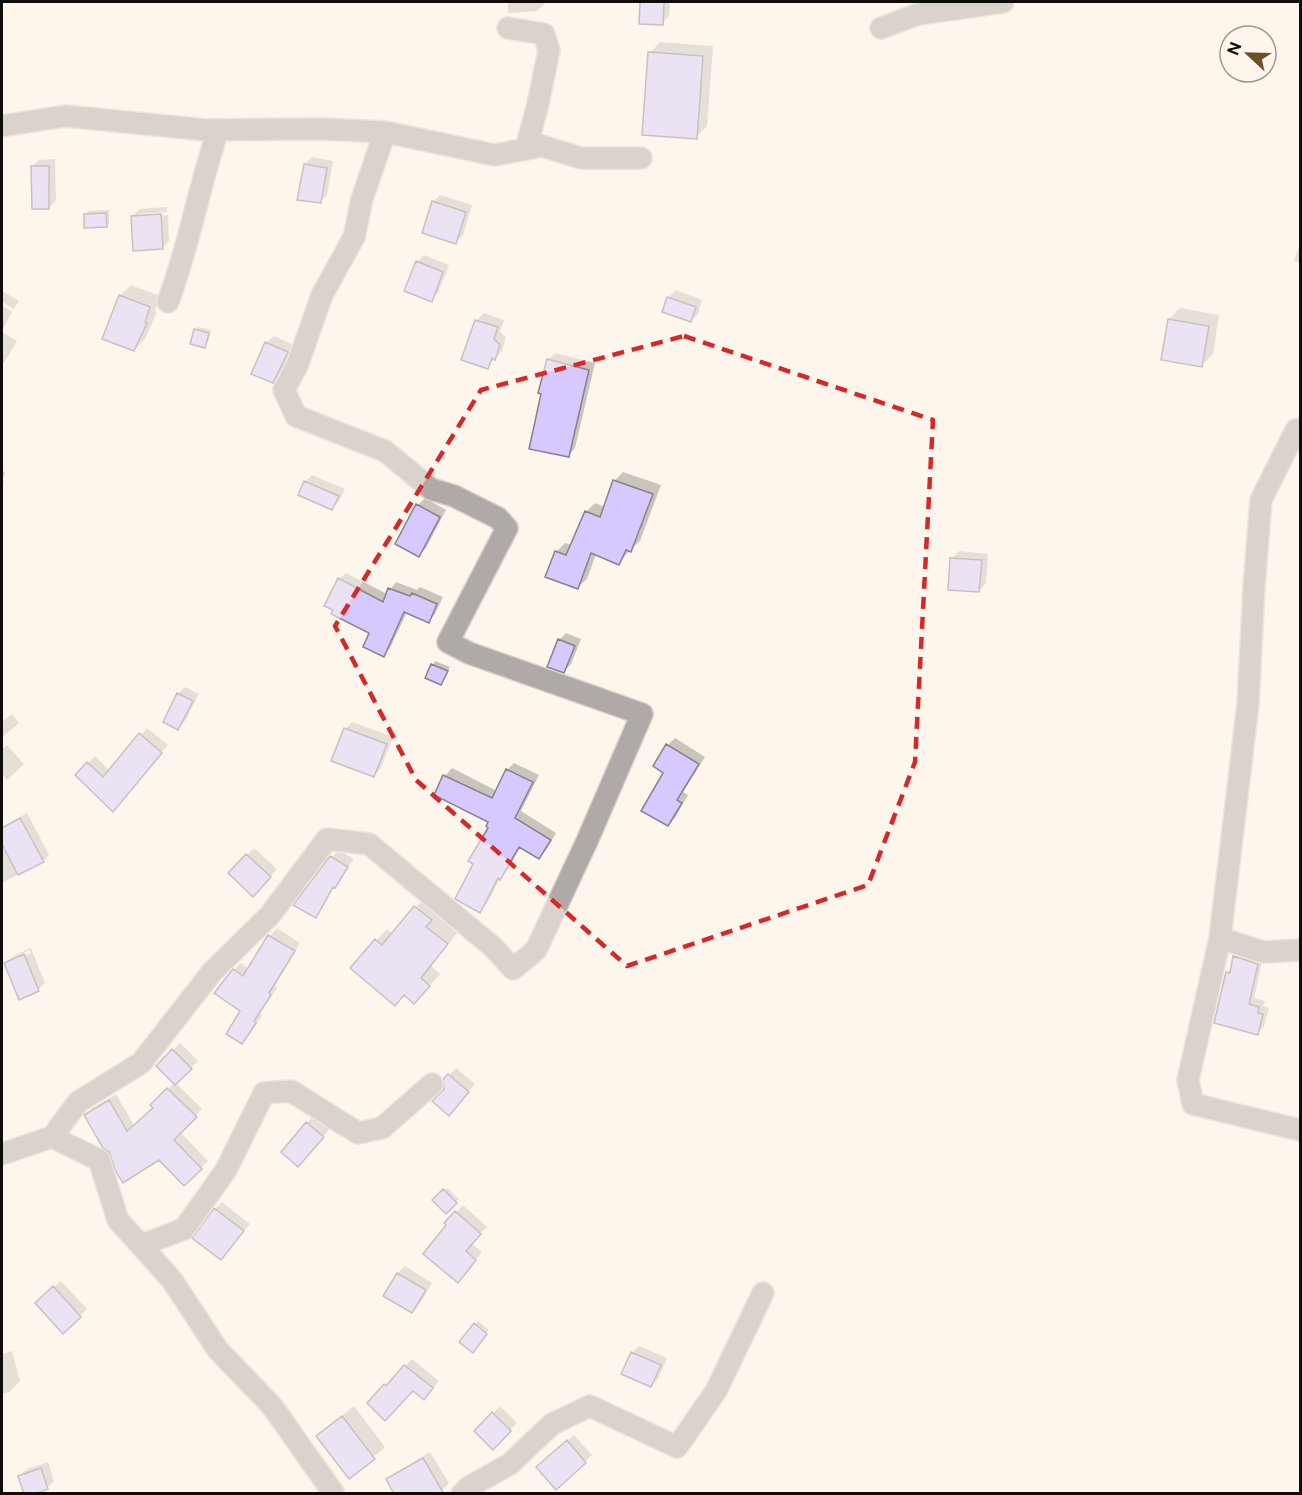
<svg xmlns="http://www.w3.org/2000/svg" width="1302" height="1495" viewBox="0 0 1302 1495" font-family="'Public Sans',sans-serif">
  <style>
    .shadow { fill: #0003; fill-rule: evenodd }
    .building { fill: #d6c9fd; stroke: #85838d; stroke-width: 1.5 }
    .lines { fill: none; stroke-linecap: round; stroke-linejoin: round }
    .street-casing { stroke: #d8d0c8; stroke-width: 24 }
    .street { stroke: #afa9a7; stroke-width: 21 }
    .marked { fill: none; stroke: #d62828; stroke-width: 4.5; stroke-dasharray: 12 8; stroke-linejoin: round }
  </style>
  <rect width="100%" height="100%" fill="#fef5ec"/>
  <path class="shadow" d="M 508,2 L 544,2 L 544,4 L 537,11 L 508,13 Z
    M 641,2 L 670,2 L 669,16 L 662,23 L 640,22 Z
    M 660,42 L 713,46 L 707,126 L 696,137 L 650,53 Z
    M 312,157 L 333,161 L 327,195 L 320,202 L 305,164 Z
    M 55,159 L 56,200 L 49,208 L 32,167 L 39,160 Z
    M 440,195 L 472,205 L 463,235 L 456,242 L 433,202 Z
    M 167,207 L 167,212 L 138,214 L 138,217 L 168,215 L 169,241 L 162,248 L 133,216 L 140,209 Z
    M 109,210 L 109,223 L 106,226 L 85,215 L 88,211 Z
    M 1300,243 L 1300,263 L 1294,261 Z
    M 424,255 L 449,265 L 438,293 L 431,300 L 417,262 Z
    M 131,285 L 160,296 L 155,311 L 157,312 L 145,339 L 134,350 L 120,296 Z
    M 676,290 L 702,300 L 698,314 L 691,321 L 668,298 Z
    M 2,291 L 19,301 L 14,309 L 2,302 Z
    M 2,305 L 12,312 L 2,331 Z
    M 1180,308 L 1219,315 L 1213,354 L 1202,365 L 1169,319 Z
    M 484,313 L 504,320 L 500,332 L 506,337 L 502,351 L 487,367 L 463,359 L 477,320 Z
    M 198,327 L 211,330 L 208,343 L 204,346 L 195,330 Z
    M 2,332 L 17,341 L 2,366 Z
    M 274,336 L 294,345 L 280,375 L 273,382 L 266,343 Z
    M 555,353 L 595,363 L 575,448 L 568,456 L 548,360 Z
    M 2,470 L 6,473 L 2,480 L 4,481 L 2,486 Z
    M 623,472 L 661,485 L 640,541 L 630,550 L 619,563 L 596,554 L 587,579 L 578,587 L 556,552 L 565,543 L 572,545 L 586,512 L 595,503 L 605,507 L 614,481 Z
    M 312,475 L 345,489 L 339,501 L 332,509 L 305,482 Z
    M 425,498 L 446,510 L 426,548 L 419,555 L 418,505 Z
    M 959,551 L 988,554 L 986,583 L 979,591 L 952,558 Z
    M 346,573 L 387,594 L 396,582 L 417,590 L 420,587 L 443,597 L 435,614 L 429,621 L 407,612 L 390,648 L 383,655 L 339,579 Z
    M 566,633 L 581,639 L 571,664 L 564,671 L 559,640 Z
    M 435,661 L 450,667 L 441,684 L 427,677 Z
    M 185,687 L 199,694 L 185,721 L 178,728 L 178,694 Z
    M 12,714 L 19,723 L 2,737 L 2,722 Z
    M 352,722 L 393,737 L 381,768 L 374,775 L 345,729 Z
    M 147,728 L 168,745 L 119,803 L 77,775 L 95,756 L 110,771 Z
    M 675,738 L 705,757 L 683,792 L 688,795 L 675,818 L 668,825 L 665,772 L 655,766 L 668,745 Z
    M 7,745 L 24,764 L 7,780 L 2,774 L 2,750 Z
    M 514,763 L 539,775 L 521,811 L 556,833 L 546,850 L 539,857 L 521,846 L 507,871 L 500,878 L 487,904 L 480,911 L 475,864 L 490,821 L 436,794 L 445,776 L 452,768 L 497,791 L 507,770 Z
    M 27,813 L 49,855 L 43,861 L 2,883 L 2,851 L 6,849 L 2,840 L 2,827 Z
    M 254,848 L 277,869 L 253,895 L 230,873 Z
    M 338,850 L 354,859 L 335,885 L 322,909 L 315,916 L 295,905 Z
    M 426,896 L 442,909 L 436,915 L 457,933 L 431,966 L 440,974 L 425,991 L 405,994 L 352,968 L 387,929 L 393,934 Z
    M 277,928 L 300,943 L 275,986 L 277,988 L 260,1014 L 262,1015 L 249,1036 L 242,1043 L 242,1010 L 234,970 L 241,963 L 249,969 L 270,936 Z
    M 31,948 L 45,983 L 38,990 L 6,963 L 13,956 ZM 30,950 L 31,953 L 12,961 L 12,958 Z
    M 1241,950 L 1263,957 L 1254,998 L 1265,1001 L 1263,1006 L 1269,1008 L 1264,1026 L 1257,1033 L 1227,972 L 1233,966 L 1235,957 Z
    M 180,1043 L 198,1061 L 176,1083 L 202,1109 L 180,1132 L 208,1161 L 184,1184 L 159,1158 L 110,1151 L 86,1115 L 93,1108 L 116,1094 L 134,1125 L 154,1107 L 152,1105 L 175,1082 L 158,1066 Z
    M 456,1068 L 475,1084 L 456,1107 L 445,1089 L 445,1079 Z
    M 314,1116 L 329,1129 L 305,1158 L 307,1123 Z
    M 447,1188 L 459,1199 L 446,1212 L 434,1200 Z
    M 222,1202 L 250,1224 L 221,1258 L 215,1209 Z
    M 463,1205 L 487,1227 L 471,1243 L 482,1252 L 465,1274 L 446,1223 Z
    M 405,1266 L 432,1283 L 419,1305 L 412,1312 L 385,1295 L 398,1273 Z
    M 61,1281 L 87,1309 L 80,1316 L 44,1296 Z
    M 478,1321 L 489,1330 L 476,1348 L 475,1324 Z
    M 639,1346 L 667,1358 L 658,1379 L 651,1386 L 632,1353 Z
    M 12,1351 L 20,1381 L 9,1392 L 2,1394 L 2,1354 Z
    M 412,1359 L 439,1381 L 431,1391 L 413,1389 L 369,1403 Z
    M 354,1406 L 385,1447 L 350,1477 L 318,1436 Z
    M 500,1406 L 517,1423 L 493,1448 L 476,1431 Z
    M 574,1435 L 592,1455 L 556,1488 L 545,1460 Z
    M 430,1452 L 449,1483 L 442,1490 L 388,1480 L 395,1473 Z
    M 48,1462 L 54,1481 L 47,1488 L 19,1476 L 27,1469 Z"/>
  <path class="building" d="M 640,2 L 664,2 L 663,25 L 639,24 Z
    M 648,52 L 703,56 L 697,139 L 642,135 Z
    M 304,164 L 327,168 L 321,203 L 297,200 Z
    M 31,166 L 49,166 L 49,209 L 32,209 Z
    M 432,201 L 466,212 L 456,244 L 422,233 Z
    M 106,213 L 107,227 L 84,228 L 84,214 Z
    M 161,214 L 163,249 L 133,251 L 131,216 Z
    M 416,261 L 443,272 L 432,302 L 404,291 Z
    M 119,295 L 150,307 L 145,322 L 147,323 L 134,351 L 102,339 Z
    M 667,297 L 696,307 L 691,322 L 662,312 Z
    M 1168,319 L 1209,326 L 1202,367 L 1161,360 Z
    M 475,320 L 498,327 L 494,339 L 500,345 L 495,360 L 492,358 L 488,369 L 461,360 Z
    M 194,329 L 209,333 L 205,348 L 190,344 Z
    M 265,342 L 288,352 L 273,383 L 251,374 Z
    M 547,359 L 589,370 L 569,457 L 529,449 L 541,394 L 538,393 Z
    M 613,480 L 653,494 L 631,552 L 626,550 L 619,565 L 591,553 L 578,589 L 545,577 L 555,551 L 566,555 L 585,511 L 600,517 Z
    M 304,481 L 339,496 L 332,510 L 298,495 Z
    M 416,504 L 440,517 L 419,557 L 395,544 Z
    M 950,558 L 982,560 L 979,592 L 948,590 Z
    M 338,578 L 383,602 L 388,588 L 410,596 L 412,593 L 437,604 L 429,623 L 404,612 L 384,657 L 363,647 L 369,633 L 331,614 L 333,610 L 324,606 Z
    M 558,639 L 575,646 L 564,673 L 547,667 Z
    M 431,664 L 448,671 L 441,685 L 425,678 Z
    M 177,693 L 193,701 L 178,730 L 163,722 Z
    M 344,728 L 387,744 L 374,777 L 331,761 Z
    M 139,733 L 162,753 L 113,812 L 75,775 L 87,762 L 103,777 Z
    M 666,744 L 699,764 L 677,800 L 682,803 L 668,826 L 641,811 L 663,773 L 653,766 Z
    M 506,769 L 533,782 L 515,818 L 551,840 L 539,859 L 519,847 L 500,880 L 498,878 L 480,913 L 455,899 L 473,864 L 468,861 L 488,828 L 486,826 L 488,822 L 434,795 L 443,775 L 492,798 Z
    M 20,818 L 44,862 L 18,875 L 2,844 L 2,828 Z
    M 246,854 L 271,877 L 253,897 L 228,873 Z
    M 330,856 L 348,867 L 335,888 L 333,887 L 316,918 L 293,905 Z
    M 414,906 L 432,920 L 426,927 L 448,944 L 421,978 L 430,986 L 414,1004 L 404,995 L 395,1006 L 350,968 L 375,939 L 382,945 Z
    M 268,935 L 295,951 L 269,993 L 271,995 L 254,1021 L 256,1023 L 242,1044 L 226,1034 L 240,1011 L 214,993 L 233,969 L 243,976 Z
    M 24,954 L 39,991 L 19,1000 L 4,963 Z
    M 1233,956 L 1258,964 L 1249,1004 L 1259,1007 L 1258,1013 L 1263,1014 L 1258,1035 L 1214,1023 L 1226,972 L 1230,973 Z
    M 172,1049 L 192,1069 L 175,1085 L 156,1066 Z
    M 448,1074 L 469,1092 L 449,1116 L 432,1101 L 444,1089 L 443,1079 Z
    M 167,1088 L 197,1117 L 174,1140 L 202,1169 L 184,1186 L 159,1160 L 123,1183 L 116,1172 L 109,1152 L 103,1148 L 84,1115 L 109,1100 L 127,1131 L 153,1108 L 150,1105 Z
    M 306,1122 L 324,1137 L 298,1167 L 281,1152 Z
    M 443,1189 L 457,1203 L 446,1214 L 432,1200 Z
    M 214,1208 L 244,1231 L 221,1260 L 192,1238 Z
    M 455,1211 L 481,1234 L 466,1251 L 476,1260 L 458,1283 L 423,1254 L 446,1225 L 444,1223 Z
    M 397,1273 L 426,1290 L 412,1313 L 383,1296 Z
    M 53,1286 L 81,1317 L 63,1334 L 35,1303 Z
    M 474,1323 L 487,1334 L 473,1353 L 459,1342 Z
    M 631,1352 L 661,1365 L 651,1387 L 621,1374 Z
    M 404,1365 L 433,1388 L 424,1400 L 413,1391 L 385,1421 L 367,1403 L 384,1384 L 386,1386 Z
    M 492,1412 L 511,1431 L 493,1450 L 474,1431 Z
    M 342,1416 L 375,1459 L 349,1479 L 316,1436 Z
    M 567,1440 L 586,1463 L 556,1490 L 536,1467 Z
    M 423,1458 L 444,1494 L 394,1494 L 386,1479 Z
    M 41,1468 L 48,1489 L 35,1494 L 24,1494 L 18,1476 Z"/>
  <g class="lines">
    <g class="street-casing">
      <path id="street" d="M 508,28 L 544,34 L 549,50 L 538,104 L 528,141 L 542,146
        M 881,28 L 919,14 L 1003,2
        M 2,126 L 65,116 L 206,130 L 322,129 L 385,132 L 495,155 L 542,146 L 581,158 L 641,158
        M 168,302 C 189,246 199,187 218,130
        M 1300,429 L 1296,430 L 1261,500 L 1254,587 L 1248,704 L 1220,938 L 1188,1080 L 1193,1104 L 1300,1130
        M 1220,938 L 1263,952 L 1300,950
        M 52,1137 L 78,1102 L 141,1063 L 212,972 L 270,915 L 327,839 L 369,844 L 493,947 L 513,969 L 536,950 L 587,841 L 642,714 L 469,653 L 448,642 L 507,528 L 498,518 L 454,496 L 431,489 L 385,451 L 296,416 L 284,390 L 297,366 L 322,295 L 354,237 L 362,199 L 385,132
        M 2,1154 L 52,1137 L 99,1160 L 118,1220 L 172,1280 L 218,1350 L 272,1406 L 334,1494
        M 142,1245 L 184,1229 L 226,1170 L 264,1093 L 291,1091 L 358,1133 L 382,1128 L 432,1084
        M 462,1494 L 469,1487 L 510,1464 L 552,1424 L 590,1406 L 677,1447 L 716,1391 L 763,1293"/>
    </g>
    <use href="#street" class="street"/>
  </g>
  <path d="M0 0H1302V1495H0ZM 684,336 L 933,420 L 915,762 L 868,885 L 627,966 L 416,780 L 335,626 L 481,390 Z" fill="#fef5ec" fill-opacity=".55" fill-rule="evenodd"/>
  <path class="marked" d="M 684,336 L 933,420 L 915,762 L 868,885 L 627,966 L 416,780 L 335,626 L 481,390 Z"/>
  <rect width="1302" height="1495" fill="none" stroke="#0f0d09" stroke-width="6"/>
  <g transform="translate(1248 54) rotate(292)"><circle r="28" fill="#fef5ec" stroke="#9e9891" stroke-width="1.5"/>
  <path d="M0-4.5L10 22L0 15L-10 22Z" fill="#6e5024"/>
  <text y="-9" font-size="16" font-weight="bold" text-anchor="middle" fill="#0f0d09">N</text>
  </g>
</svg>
